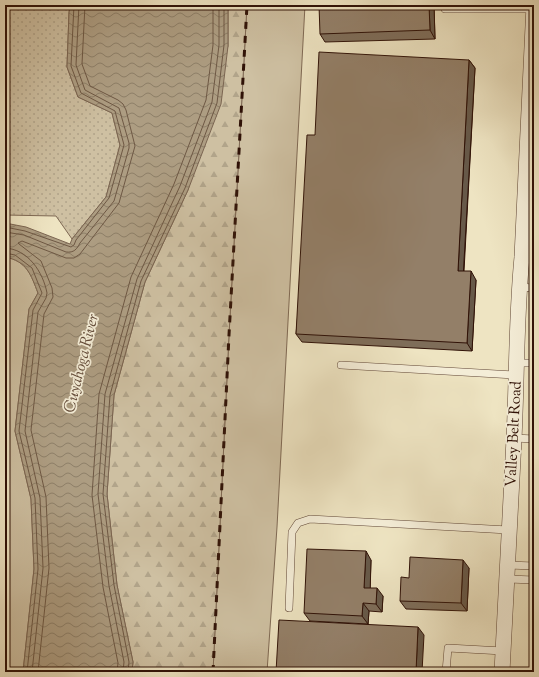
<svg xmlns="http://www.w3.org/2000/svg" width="539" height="677" viewBox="0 0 539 677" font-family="'Sorts Mill Goudy',serif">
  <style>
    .grass { fill: #cec0a2; stroke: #7f6954 }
    .forest { fill: url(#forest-firs); stroke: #7f6954 }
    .park { fill: url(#park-dots); stroke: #7f6954 }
    .water { fill: url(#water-waves); stroke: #7b6551 }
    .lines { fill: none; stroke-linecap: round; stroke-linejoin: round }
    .shore { stroke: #6e5844; stroke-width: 1 }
    .lane-casing { stroke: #604636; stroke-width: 8 }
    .street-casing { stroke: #604636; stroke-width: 16 }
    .lane { stroke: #f4edd7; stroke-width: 7 }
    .street { stroke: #f4edd7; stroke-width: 15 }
    .rail { stroke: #301207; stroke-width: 3; stroke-dasharray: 7 7; stroke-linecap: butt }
    .wall { fill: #7e6d59; stroke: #301207 }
    .shaded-wall { fill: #675949; stroke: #301207 }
    .building { fill: #937f68; stroke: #301207 }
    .labels { text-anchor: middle; stroke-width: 3.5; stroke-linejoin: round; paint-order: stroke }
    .street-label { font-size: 15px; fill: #301207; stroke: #f4edd7 }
    .water-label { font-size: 16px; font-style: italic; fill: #624a38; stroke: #f4edd7 }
  </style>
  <defs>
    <pattern id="forest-firs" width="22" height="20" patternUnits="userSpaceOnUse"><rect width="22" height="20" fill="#cec0a2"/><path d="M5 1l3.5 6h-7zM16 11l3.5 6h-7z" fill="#b1a48a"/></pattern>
    <pattern id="park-dots" width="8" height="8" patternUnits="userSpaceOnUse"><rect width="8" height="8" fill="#cec0a2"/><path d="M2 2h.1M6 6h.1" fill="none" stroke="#b1a48a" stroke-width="1.8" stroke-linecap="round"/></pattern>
    <pattern id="water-waves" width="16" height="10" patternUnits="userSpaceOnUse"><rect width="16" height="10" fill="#ad9d82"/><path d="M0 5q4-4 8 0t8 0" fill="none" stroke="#8d7f68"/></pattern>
  </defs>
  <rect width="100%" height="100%" fill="#eee4c2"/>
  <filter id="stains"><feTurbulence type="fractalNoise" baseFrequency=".005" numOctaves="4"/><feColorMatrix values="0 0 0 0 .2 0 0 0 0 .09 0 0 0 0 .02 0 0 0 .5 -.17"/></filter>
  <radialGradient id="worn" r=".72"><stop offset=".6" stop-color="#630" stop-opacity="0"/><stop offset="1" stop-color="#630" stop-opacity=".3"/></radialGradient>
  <path class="grass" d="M 247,5 L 305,5 L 277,527 L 267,672 L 213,672 L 229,335 Z
    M 5,257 C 27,261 31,275 38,293 L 29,309 L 15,431 L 31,499 L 34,569 L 23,672 L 5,672 Z"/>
  <path class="forest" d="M 228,5 L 247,5 L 229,335 L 213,672 L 132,672 L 133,662 L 117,585 L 107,494 L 114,395 L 145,282 L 188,190 L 228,46 Z"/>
  <path class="park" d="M 5,5 L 70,5 L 69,13 L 67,67 L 78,97 L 112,113 L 120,145 L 106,197 L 72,239 L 56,216 L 5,215 Z"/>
  <path class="water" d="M 70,5 L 228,5 L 228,46 L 221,104 L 188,190 L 145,282 L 114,395 L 107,494 L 117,585 L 133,662 L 132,672 L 23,672 L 34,569 L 31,499 L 15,431 L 29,309 L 38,293 C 31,275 27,261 5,257 L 5,223 L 26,227 L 70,244 L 72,239 L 106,197 L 120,145 L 112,113 L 78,97 L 67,67 L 69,13 Z"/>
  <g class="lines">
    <path class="shore" d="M 5,227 L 25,231 L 71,247 L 74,245 L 76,240 L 109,198 L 124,145 L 115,111 L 81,93 L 71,66 L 74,5
      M 5,232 L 24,235 L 66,252 C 74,253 77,249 80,243 L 114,201 L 129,148 L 129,143 L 119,108 L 85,90 L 76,65 L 79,5
      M 5,248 C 28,249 43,272 47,293 L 46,298 L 38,312 L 25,431 L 40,498 L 43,568 L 32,672
      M 5,253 L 15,255 L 32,268 L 42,293 L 33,310 L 19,431 L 35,498 L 38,569 L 27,672
      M 38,672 L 49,568 L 46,497 L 31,430 L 44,314 L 53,297 L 52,288 L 41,261 L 19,244 L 18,243 L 22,241 L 66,258 L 74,258 L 80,254 L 119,203 L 135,146 L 126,110 L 123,104 L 118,100 L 90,86 L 82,64 L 85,5
      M 117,672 L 118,663 L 103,587 L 92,495 L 99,394 L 131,277 L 174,184 L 206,100 L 213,45 L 213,5
      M 123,672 L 124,662 L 109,586 L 98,494 L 105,394 L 137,279 L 180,186 L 212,102 L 219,45 L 219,5
      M 128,672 L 129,662 L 114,585 L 103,494 L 110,395 L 141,281 L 185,188 L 217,103 L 224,45 L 224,5"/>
    <g class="lane-casing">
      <path id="lane" d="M 445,9 L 534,9
        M 522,257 L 534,257
        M 519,287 L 534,288
        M 517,363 L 534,363
        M 341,365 L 516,375
        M 514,438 L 534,439
        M 507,565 L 534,566
        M 506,579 L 534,580
        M 289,608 L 292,532 L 298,523 L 310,519 L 508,530
        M 446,672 L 448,648 L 503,651"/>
    </g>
    <g class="street-casing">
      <path id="street" d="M 502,672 C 506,594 510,516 514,439 C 517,378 516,317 522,257 L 534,5"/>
    </g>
    <use href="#lane" class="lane"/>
    <use href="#street" class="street"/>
    <path class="rail" d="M 213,672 L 229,335 L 247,5"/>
  </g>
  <path class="wall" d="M 434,5 L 435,39 L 325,42 L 320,34 Z
    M 469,60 L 475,68 L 464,271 L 476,280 L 472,351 L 302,342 L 296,334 L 315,135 Z
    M 371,560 L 370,588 L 383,596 L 382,612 L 369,611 L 368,624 L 310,621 L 304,613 Z
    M 469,568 L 467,611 L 406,609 L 400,601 Z"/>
  <path class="shaded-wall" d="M 429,5 L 434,5 L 435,39 L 430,30 Z
    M 469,60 L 475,68 L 463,279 L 458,271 Z
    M 471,271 L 476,280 L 472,351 L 467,343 Z
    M 366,551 L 371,560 L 370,596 L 364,588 Z
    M 463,560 L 469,568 L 467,611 L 461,603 Z
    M 377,588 L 383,596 L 382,612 L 376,604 Z
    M 363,603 L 369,611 L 368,624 L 362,616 Z
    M 418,627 L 424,635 L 422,672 L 416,672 Z"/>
  <path class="building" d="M 319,5 L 429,5 L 430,30 L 320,34 Z
    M 319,52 L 469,60 L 458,271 L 471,271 L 467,343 L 296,334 L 307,135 L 315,135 Z
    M 534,507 L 534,535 L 532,535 Z
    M 307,549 L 366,551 L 364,588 L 377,588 L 376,604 L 363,603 L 362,616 L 304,613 Z
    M 410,557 L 463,560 L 461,603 L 400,601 L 401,577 L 409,578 Z
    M 279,620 L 418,627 L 416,672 L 276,672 Z
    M 534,622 L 534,643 L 533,643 Z"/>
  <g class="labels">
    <g class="street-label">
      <text transform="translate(513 434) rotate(-87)" y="5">Valley Belt Road</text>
    </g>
    <g class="water-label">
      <text transform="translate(80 363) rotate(-76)" y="6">Cuyahoga River</text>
    </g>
  </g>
  <rect width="539" height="677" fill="none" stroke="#eee4c2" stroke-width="20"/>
  <rect x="6" y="6" width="527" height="665" fill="none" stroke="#301207" stroke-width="2"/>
  <rect x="10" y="10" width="519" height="657" fill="none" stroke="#301207"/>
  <rect width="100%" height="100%" filter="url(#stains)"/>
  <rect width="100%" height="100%" fill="url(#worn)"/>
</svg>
